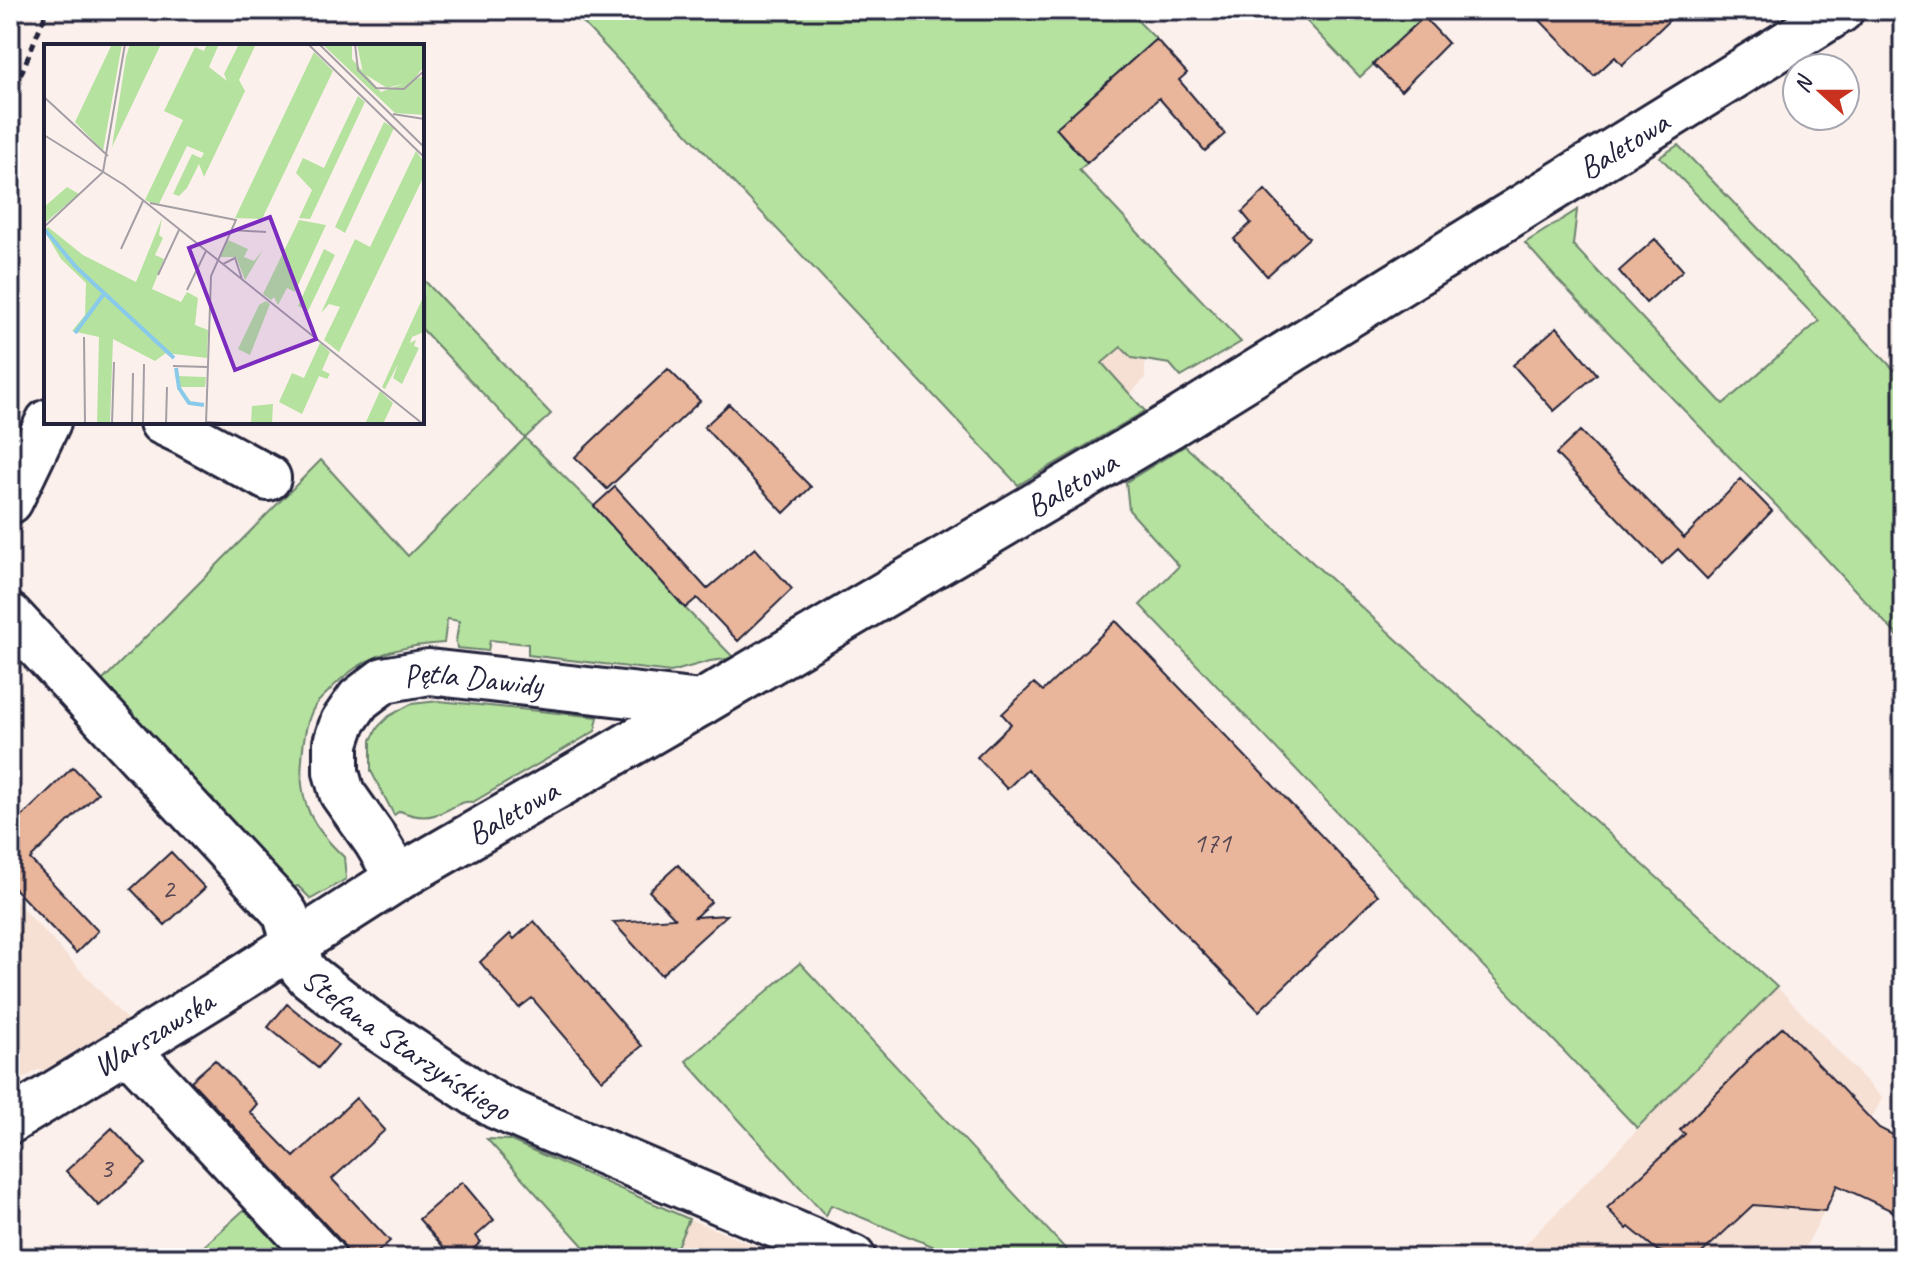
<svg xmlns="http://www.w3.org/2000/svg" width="1913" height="1268" viewBox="0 0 1913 1268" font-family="Caveat,sans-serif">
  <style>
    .built { fill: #f6dfd3 }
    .green { fill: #b6e2a0; stroke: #6c826e; stroke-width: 2 }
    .building { fill: #e9b69b; stroke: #22223b; stroke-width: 2 }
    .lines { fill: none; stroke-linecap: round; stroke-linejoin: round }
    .minor-casing { stroke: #22223b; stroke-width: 50 }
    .path { stroke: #22223b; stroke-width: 5; stroke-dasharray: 8 6; stroke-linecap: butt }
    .minor { stroke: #fff; stroke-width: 44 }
    .labels { text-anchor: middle; stroke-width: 6; stroke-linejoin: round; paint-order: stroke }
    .number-label { font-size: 28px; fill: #544753 }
    .street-label { font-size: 32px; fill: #22223b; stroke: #fff }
    .inset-river { fill: none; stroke: #89caea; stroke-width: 4 }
    .inset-road { fill: none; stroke: #a49ea5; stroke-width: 2 }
    .view { fill: #7b2cbf; fill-opacity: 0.15; stroke: #7b2cbf; stroke-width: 4 }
    .inset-edge { fill: none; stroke: #22223b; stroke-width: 4 }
  </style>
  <rect width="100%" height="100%" fill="#fbf0eb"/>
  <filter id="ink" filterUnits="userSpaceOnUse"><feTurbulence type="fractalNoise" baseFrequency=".0125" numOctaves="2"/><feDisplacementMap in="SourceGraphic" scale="16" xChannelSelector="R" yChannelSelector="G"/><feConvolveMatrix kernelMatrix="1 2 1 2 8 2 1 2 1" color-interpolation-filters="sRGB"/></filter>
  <g filter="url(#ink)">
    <path class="built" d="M 1122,347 L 1132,358 L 1145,361 L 1145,378 L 1130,394 L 1102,363 Z
      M 10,895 L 127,1020 L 45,1070 L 37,1070 L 10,1087 Z
      M 1777,987 L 1882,1098 L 1800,1258 L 1512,1258 Z
      M 689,1219 L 785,1258 L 672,1258 Z"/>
    <path class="green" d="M 571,10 L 1127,10 L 1156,39 L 1056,128 L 1087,163 L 1079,170 L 1241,342 L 1181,377 L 1170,364 L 1132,358 L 1121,347 L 1102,363 L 1145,411 L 1018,485 Z
      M 1296,10 L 1432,10 L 1360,77 Z
      M 1678,145 L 1903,379 L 1903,642 L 1796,526 L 1557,279 L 1525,243 L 1577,210 L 1573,245 L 1723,404 L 1819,321 L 1660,157 Z
      M 422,278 L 551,414 L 525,438 L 594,506 L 685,608 L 734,658 L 710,661 L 671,672 L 528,655 L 528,644 L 490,640 L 488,651 L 457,648 L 456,641 L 459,621 L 447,619 L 444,643 C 396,646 361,656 328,692 C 324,696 318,701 315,706 C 306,720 303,743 302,760 C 298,803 313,828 344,857 L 346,879 L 311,899 L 298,886 L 288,890 L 96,687 L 321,460 L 408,556 L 525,438 L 422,329 Z
      M 1185,446 L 1777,987 L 1637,1128 L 1140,605 L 1179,566 L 1129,510 L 1126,482 Z
      M 439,701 L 598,717 L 595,731 L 473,802 C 462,801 457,805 447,810 C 430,819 417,818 400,811 L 394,815 L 371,771 L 371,740 L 378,727 L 389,716 L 411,704 Z
      M 800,963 L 1074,1258 L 962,1258 L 831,1205 L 826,1216 L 686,1061 Z
      M 487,1139 L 509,1140 L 689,1219 L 672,1258 L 594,1258 Z
      M 247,1207 L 304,1258 L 191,1258 Z"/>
    <path class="building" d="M 1530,10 L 1680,10 L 1622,65 L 1615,57 L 1594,76 Z
      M 1424,17 L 1448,43 L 1401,91 L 1373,64 Z
      M 1156,39 L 1187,73 L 1179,80 L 1225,134 L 1205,151 L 1159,98 L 1087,163 L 1056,128 Z
      M 1265,190 L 1309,238 L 1267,276 L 1234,239 L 1251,223 L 1242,212 Z
      M 1655,239 L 1683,270 L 1646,303 L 1619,271 Z
      M 1557,327 L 1597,374 L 1554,411 L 1513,365 Z
      M 668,369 L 700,401 L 607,489 L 575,457 Z
      M 729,404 L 811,487 L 784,513 L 704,427 Z
      M 1580,431 L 1684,538 L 1741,479 L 1772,511 L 1707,579 L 1678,549 L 1662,564 L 1556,454 Z
      M 615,487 L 707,589 L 755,548 L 792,589 L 738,641 L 697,598 L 685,608 L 594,506 Z
      M 1116,621 L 1378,895 L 1259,1011 L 1027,769 L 1007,789 L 977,757 L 1011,724 L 1002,714 L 1034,683 L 1043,691 Z
      M 73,767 L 98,793 L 30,859 L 98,931 L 76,953 L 10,884 L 10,828 Z
      M 171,852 L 205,888 L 165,925 L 131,889 Z
      M 678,865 L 711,902 L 695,917 L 727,915 L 661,975 L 613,922 L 675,918 L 649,891 Z
      M 534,921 L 642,1046 L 602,1080 L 532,998 L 519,1008 L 480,962 L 510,934 L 514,939 Z
      M 287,1004 L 338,1045 L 318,1068 L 268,1027 Z
      M 1783,1027 L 1879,1128 L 1903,1140 L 1903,1216 L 1837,1185 L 1825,1211 L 1753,1205 L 1702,1253 L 1691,1257 L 1680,1257 L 1658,1251 L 1629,1227 L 1627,1229 L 1607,1208 L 1685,1134 L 1680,1130 L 1747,1063 L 1746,1061 Z
      M 215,1060 L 257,1104 L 250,1112 L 294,1157 L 356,1098 L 385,1130 L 332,1179 L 390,1241 L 371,1258 L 347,1258 L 347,1252 L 341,1241 L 191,1081 Z
      M 112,1128 L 146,1164 L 99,1206 L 66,1171 Z
      M 462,1182 L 494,1220 L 476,1236 L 481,1242 L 463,1258 L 453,1258 L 419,1219 Z"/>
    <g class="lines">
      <g class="minor-casing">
        <g id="minor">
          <path d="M 162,422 L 185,433 L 268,478"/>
          <path d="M 10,501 L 48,422"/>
          <path id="s1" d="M 10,616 L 281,908 L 286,915 L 302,968 L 309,976 L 364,1019 L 475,1093 L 496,1106 L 535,1123 L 853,1258"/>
          <path id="s2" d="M 398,878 L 376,841 L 342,793 L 336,772 L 336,743 L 343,722 L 359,699 L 384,680 L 429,672 L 701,703"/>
          <path d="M 127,1049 L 323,1258"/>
          <path id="s3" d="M 10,1121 L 220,992 L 398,878 L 701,703 L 1171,425 L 1841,10"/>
        </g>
      </g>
      <path class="path" d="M 10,101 L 47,10"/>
      <use href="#minor" class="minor"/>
    </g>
  </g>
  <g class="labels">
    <g class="number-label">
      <text x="1212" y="852">171</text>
      <text x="168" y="898">2</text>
      <text x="106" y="1177">3</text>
    </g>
    <g class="street-label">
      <text dy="11" stroke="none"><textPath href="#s3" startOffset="1886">Baletowa</textPath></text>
      <text dy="11" stroke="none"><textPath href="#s3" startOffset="1238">Baletowa</textPath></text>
      <text dy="11" stroke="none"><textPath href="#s2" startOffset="324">Pętla Dawidy</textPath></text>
      <text dy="11" stroke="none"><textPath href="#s3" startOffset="590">Baletowa</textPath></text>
      <text dy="11" stroke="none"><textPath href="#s3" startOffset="168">Warszawska</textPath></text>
      <text dy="11" stroke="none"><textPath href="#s1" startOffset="592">Stefana Starzyńskiego</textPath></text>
    </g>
  </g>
  <g transform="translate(44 44)">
    <rect width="380" height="380" fill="#fbf0eb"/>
    <path d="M 68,0 L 78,0 L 59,107 L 31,78 ZM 86,0 L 117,0 L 68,103 L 82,13 ZM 163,0 L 175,0 L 165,23 L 183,37 L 180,30 L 195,0 L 212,0 L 195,36 L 201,47 L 160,133 L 155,120 L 143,144 L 135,152 L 129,150 L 148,110 L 157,114 L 160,109 L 143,102 L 115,160 L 105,158 L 101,156 L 139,76 L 120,67 L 151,3 L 160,7 ZM 278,0 L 308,0 L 308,15 L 337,48 L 380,32 L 380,71 L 351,69 ZM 313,0 L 380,0 L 380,22 L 369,37 L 343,44 L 319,29 ZM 270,8 L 289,27 L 218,175 L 191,174 ZM 314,52 L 321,58 L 266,175 L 255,174 L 268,146 L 252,129 L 259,114 L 280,124 ZM 340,78 L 350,84 L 301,189 L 291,183 ZM 372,107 L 380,118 L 380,132 L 295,308 L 280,296 L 296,263 L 285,260 L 277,269 L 311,195 L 326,203 ZM 23,143 L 35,150 L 2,178 L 0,163 ZM 118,174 L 115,191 L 119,194 L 111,211 L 120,215 L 108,245 L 137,258 L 143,248 L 154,254 L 151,281 L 164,286 L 163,314 L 122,309 L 111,317 L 69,295 L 66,380 L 53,380 L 55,293 L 28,287 L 41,271 L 42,239 L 17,215 L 0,186 L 4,183 L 39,211 L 92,238 ZM 255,176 L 282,181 L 251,248 L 243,244 L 234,261 L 230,253 L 227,256 L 219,250 ZM 184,196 L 204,205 L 200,213 L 210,217 L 219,206 L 201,236 L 192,213 L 176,213 ZM 280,205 L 291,211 L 264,267 L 254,262 ZM 380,251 L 380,288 L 368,293 L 366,299 L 372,296 L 370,302 L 375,304 L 358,340 L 349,334 L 354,320 L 341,345 L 338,343 ZM 222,257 L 226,260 L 206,311 L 194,305 L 215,261 ZM 276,299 L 286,308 L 278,326 L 286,330 L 283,335 L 275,332 L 258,370 L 235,358 L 248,329 L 260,334 ZM 133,332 L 162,333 L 161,343 L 136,343 L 147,358 L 160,362 L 144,359 L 134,345 ZM 336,347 L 349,359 L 339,380 L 321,380 ZM 229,360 L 228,380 L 207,379 L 208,362 Z" fill="#b6e2a0"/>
    <path class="inset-river" d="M 1,186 L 32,223 L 130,314M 31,289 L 59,251M 132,324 L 135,344 L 145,359 L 160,361"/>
    <path class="inset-road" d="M 264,0 L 380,113M 275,0 L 380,103M 311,0 L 314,26 L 332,44 L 360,45 L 380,27M 0,53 L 64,112M 349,70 L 380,75M 0,91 L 80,141 L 379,380M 106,159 L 192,176 L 167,232 L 162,380M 0,183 L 59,128 L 81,0M 188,186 L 222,188M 77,205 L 99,157M 179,220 L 191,214 L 198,235M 114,231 L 135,186M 143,246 L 162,207M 40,293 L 41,380M 129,322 L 164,323M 162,378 L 195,380M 68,380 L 70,318M 88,380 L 89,329M 99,380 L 100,320M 122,380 L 123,343"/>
    <path class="view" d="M 226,173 L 272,295 L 191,326 L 145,204 Z"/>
    <rect width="380" height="380" class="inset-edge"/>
  </g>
  <rect width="1913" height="1268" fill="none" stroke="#fff" stroke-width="40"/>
  <rect x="20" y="20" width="1873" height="1228" fill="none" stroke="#22223b" stroke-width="3" filter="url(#ink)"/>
  <g transform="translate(1821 92) rotate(291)"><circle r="38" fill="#ffffff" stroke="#a7a7b1" stroke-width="2"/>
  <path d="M0-6L14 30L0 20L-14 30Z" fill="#c8321e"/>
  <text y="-12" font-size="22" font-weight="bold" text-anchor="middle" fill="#22223b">N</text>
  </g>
</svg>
